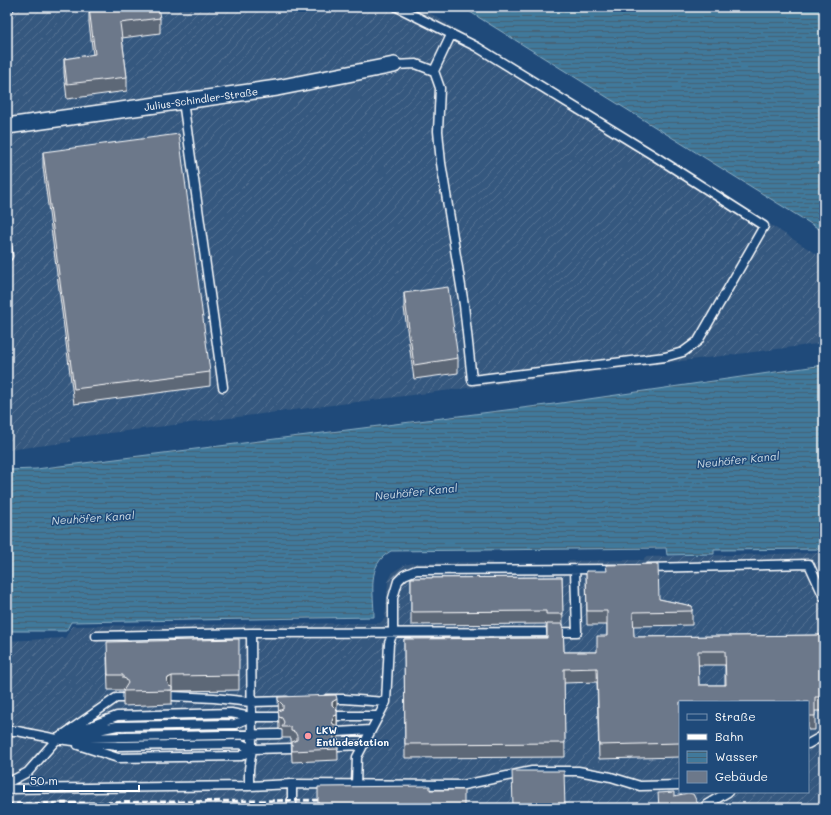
<svg xmlns="http://www.w3.org/2000/svg" width="831" height="815" viewBox="0 0 831 815" font-family="Mali,sans-serif">
  <style>
    .industrial { fill: url(#industrial-furrows); fill-rule: evenodd }
    .water { fill: url(#water-rules); stroke: #8dafc3 }
    .lines { fill: none; stroke-linecap: round; stroke-linejoin: round }
    .service-casing { stroke: #fff; stroke-width: 11 }
    .minor-casing { stroke: #fff; stroke-width: 18 }
    .service { stroke: #1f4a7a; stroke-width: 8 }
    .minor { stroke: #1f4a7a; stroke-width: 15 }
    .rail { stroke: #fff; stroke-width: 3; stroke-dasharray: 6 3; stroke-linecap: butt }
    .wall { fill: #5d6777; stroke: #fff; fill-rule: evenodd }
    .shaded-wall { fill: #4c5461; stroke: #fff }
    .building { fill: #6c788a; stroke: #fff; fill-rule: evenodd }
    .poi-dot { fill: #ff9aa2; stroke: #1f4a7a; stroke-width: 1.5 }
    .labels { text-anchor: middle; stroke-width: 3; stroke-linejoin: round; paint-order: stroke }
    .street-label { font-size: 10px; fill: #fff; stroke: #1f4a7a }
    .poi-label { font-size: 10px; font-weight: bold; fill: #fff; stroke: #1f4a7a; text-anchor: start }
    .water-label { font-size: 11px; font-style: italic; fill: #d0dee6; stroke: #1f4a7a }
  </style>
  <defs>
    <pattern id="industrial-furrows" width="10" height="10" patternUnits="userSpaceOnUse"><rect width="10" height="10" fill="#36587f"/><path d="M-1 1l2-2M0 10L10 0M9 11l2-2" fill="none" stroke="#547192"/></pattern>
    <pattern id="water-rules" width="6" height="5" patternUnits="userSpaceOnUse"><rect width="6" height="5" fill="#41799b"/><path d="M0 2.5h6" fill="none" stroke="#466274"/></pattern>
  </defs>
  <rect width="100%" height="100%" fill="#1f4a7a"/>
  <filter id="ink" filterUnits="userSpaceOnUse"><feTurbulence type="fractalNoise" baseFrequency=".025" numOctaves="2"/><feDisplacementMap in="SourceGraphic" scale="8" xChannelSelector="R" yChannelSelector="G"/><feConvolveMatrix kernelMatrix="1 2 1 2 8 2 1 2 1" color-interpolation-filters="sRGB"/></filter>
  <g filter="url(#ink)">
    <path class="industrial" d="M 7,7 L 420,7 L 650,148 L 824,259 L 824,334 L 817,344 L 70,438 L 70,442 L 7,450 Z
      M 821,553 L 824,556 L 824,808 L 7,808 L 7,641 L 65,638 L 72,626 L 380,623 L 385,618 L 388,582 L 393,572 L 404,565 L 413,563 L 492,562 L 492,566 L 567,565 L 567,561 L 644,560 L 645,557 ZM 680,702 L 808,702 L 808,792 L 680,792 Z"/>
    <path class="water" d="M 462,7 L 824,7 L 824,232 Z
      M 824,365 L 824,549 L 714,550 L 714,554 L 667,555 L 666,548 L 391,551 C 366,565 374,592 374,617 L 71,622 L 66,631 L 7,631 L 7,470 L 36,469 L 554,404 Z"/>
    <g class="lines">
      <g class="service-casing">
        <path id="service" d="M 7,9 L 10,7
          M 394,65 L 416,64 L 434,71 L 440,88 L 438,131 L 441,163 L 464,305 L 472,380 L 665,357 L 683,352 L 698,341 L 764,226 L 656,157 L 477,47 L 397,7
          M 434,71 L 451,35
          M 183,101 L 223,387
          M 7,247 L 8,256
          M 648,568 L 809,564 L 824,597
          M 96,636 L 251,633 L 577,632 L 575,570
          M 172,696 L 214,698 L 251,702 L 287,701
          M 327,699 L 344,699 L 386,702
          M 337,716 L 378,716
          M 251,717 L 235,724 L 117,726 L 57,739 L 117,716 L 231,713 L 251,717 L 278,717
          M 7,731 L 17,731 L 57,739 L 116,698 L 123,698
          M 337,732 L 371,730
          M 77,738 L 279,734
          M 65,740 L 117,746 L 241,744 L 252,749
          M 808,744 L 824,735
          M 78,745 L 118,758 L 241,756 L 252,749 L 292,748
          M 338,746 L 363,745
          M 7,783 L 28,772 L 57,739 L 61,740
          M 292,784 L 292,808
          M 356,784 L 357,757 L 386,702 L 389,643 L 393,633 L 393,598 L 398,581 L 404,575 L 416,570 L 616,569
          M 249,786 L 292,784 L 463,785 L 532,771 L 578,771 L 611,777 L 640,786 L 680,785
          M 7,789 L 249,786 L 249,769 L 252,749 L 251,633
          M 706,805 L 728,792"/>
      </g>
      <g class="minor-casing">
        <path id="minor" d="M 7,126 L 277,88 L 394,65"/>
      </g>
      <use href="#service" class="service"/>
      <use href="#minor" class="minor"/>
      <path class="rail" d="M 7,804 L 329,800"/>
    </g>
    <path class="wall" d="M 89,8 L 160,18 L 160,33 L 122,38 L 127,77 L 127,91 L 67,99 L 64,73 L 64,59 L 93,55 L 89,23 Z
      M 43,152 L 210,372 L 210,386 L 74,404 L 43,167 Z
      M 404,293 L 458,358 L 458,373 L 414,379 L 404,308 Z
      M 586,571 L 659,599 L 692,606 L 692,625 L 633,626 L 634,637 L 824,635 L 824,711 L 815,711 L 815,730 L 808,730 L 808,702 L 680,702 L 680,757 L 599,759 L 597,682 L 564,683 L 565,757 L 405,758 L 404,639 L 547,638 L 546,624 L 411,625 L 411,578 L 562,577 L 563,624 L 564,652 L 597,652 L 607,636 L 607,625 L 587,625 ZM 698,665 L 725,665 L 725,685 L 699,685 Z
      M 107,657 L 239,675 L 239,690 L 172,691 L 172,704 L 123,706 L 123,690 L 108,690 Z
      M 278,697 L 337,710 L 338,760 L 292,762 L 291,738 L 282,738 L 282,730 L 279,729 Z"/>
    <path class="shaded-wall" d="M 172,676 L 172,690 L 167,690 L 167,681 L 168,678 Z
      M 337,699 L 337,711 L 332,705 L 332,702 Z
      M 337,715 L 337,726 L 334,728 L 332,721 L 334,716 Z
      M 338,729 L 338,741 L 333,746 L 333,735 Z"/>
    <path class="building" d="M 98,7 L 158,7 L 160,18 L 120,23 L 127,77 L 67,84 L 64,59 L 95,54 L 89,8 Z
      M 179,134 L 210,372 L 74,389 L 43,152 Z
      M 448,287 L 458,358 L 414,365 L 404,293 Z
      M 658,564 L 659,599 L 692,606 L 692,611 L 633,612 L 634,637 L 824,635 L 824,697 L 815,697 L 815,716 L 808,716 L 808,702 L 680,702 L 680,743 L 599,745 L 597,668 L 564,669 L 565,743 L 405,744 L 404,639 L 547,638 L 547,624 L 563,624 L 564,652 L 597,652 L 597,636 L 607,636 L 607,611 L 587,611 L 586,571 L 607,571 L 606,565 ZM 698,651 L 725,651 L 726,685 L 699,685 Z
      M 562,577 L 563,614 L 546,614 L 546,611 L 411,612 L 411,578 Z
      M 239,639 L 239,675 L 172,676 L 168,678 L 167,681 L 169,686 L 172,687 L 172,690 L 123,691 L 128,683 L 126,679 L 123,678 L 123,675 L 108,675 L 107,642 Z
      M 336,695 L 337,699 L 332,702 L 332,705 L 337,710 L 337,715 L 334,716 L 332,721 L 333,724 L 338,726 L 338,729 L 333,735 L 334,738 L 338,740 L 338,749 L 292,751 L 292,742 L 297,740 L 297,736 L 295,732 L 291,731 L 291,727 L 282,727 L 284,722 L 282,718 L 279,717 L 278,711 L 283,709 L 283,705 L 278,700 L 278,697 Z
      M 512,771 L 564,771 L 565,808 L 513,808 Z
      M 430,786 L 430,790 L 464,790 L 464,808 L 318,808 L 318,787 Z
      M 674,792 L 674,796 L 688,793 L 693,794 L 698,804 L 696,808 L 659,808 L 658,793 Z"/>
  </g>
  <circle class="poi-dot" cx="308" cy="736" r="4"/>
  <g class="labels">
    <g class="street-label">
      <text transform="translate(201 99) rotate(-8)" y="4">Julius-Schindler-Straße</text>
    </g>
    <g class="poi-label">
      <text x="316" y="734">LKW<tspan x="316" dy="12">Entladestation</tspan></text>
    </g>
    <g class="water-label">
      <text transform="translate(738 460) rotate(-6)" y="4">Neuhöfer Kanal</text>
      <text transform="translate(416 492) rotate(-6)" y="4">Neuhöfer Kanal</text>
      <text transform="translate(93 518) rotate(-4)" y="4">Neuhöfer Kanal</text>
    </g>
  </g>
  <rect width="831" height="815" fill="none" stroke="#1f4a7a" stroke-width="24"/>
  <rect x="12" y="12" width="807" height="791" fill="none" stroke="#fff" stroke-width="1.5" filter="url(#ink)"/>
  <rect x="679" y="701" width="130" height="92" fill="#1f4a7a" stroke="#7992af"/>
  <rect x="687" y="714" width="20" height="6" fill="#1f4a7a" stroke="#7992af"/>
  <text x="715" y="721" font-size="12" fill="#ffffff">Straße</text>
  <rect x="687" y="734" width="20" height="6" fill="#ffffff" stroke="#7992af"/>
  <text x="715" y="741" font-size="12" fill="#ffffff">Bahn</text>
  <rect x="687" y="751" width="20" height="12" fill="url(#water-rules)" stroke="#7992af"/>
  <text x="715" y="761" font-size="12" fill="#ffffff">Wasser</text>
  <rect x="687" y="771" width="20" height="12" fill="#6c788a" stroke="#7992af"/>
  <text x="715" y="781" font-size="12" fill="#ffffff">Gebäude</text>
  <path d="M24 785v6h115v-6" fill="none" stroke="#ffffff" stroke-width="2"/>
  <text x="30" y="785" font-size="12" fill="#ffffff" stroke="#1f4a7a" stroke-width="3" paint-order="stroke">50 m</text>
</svg>
